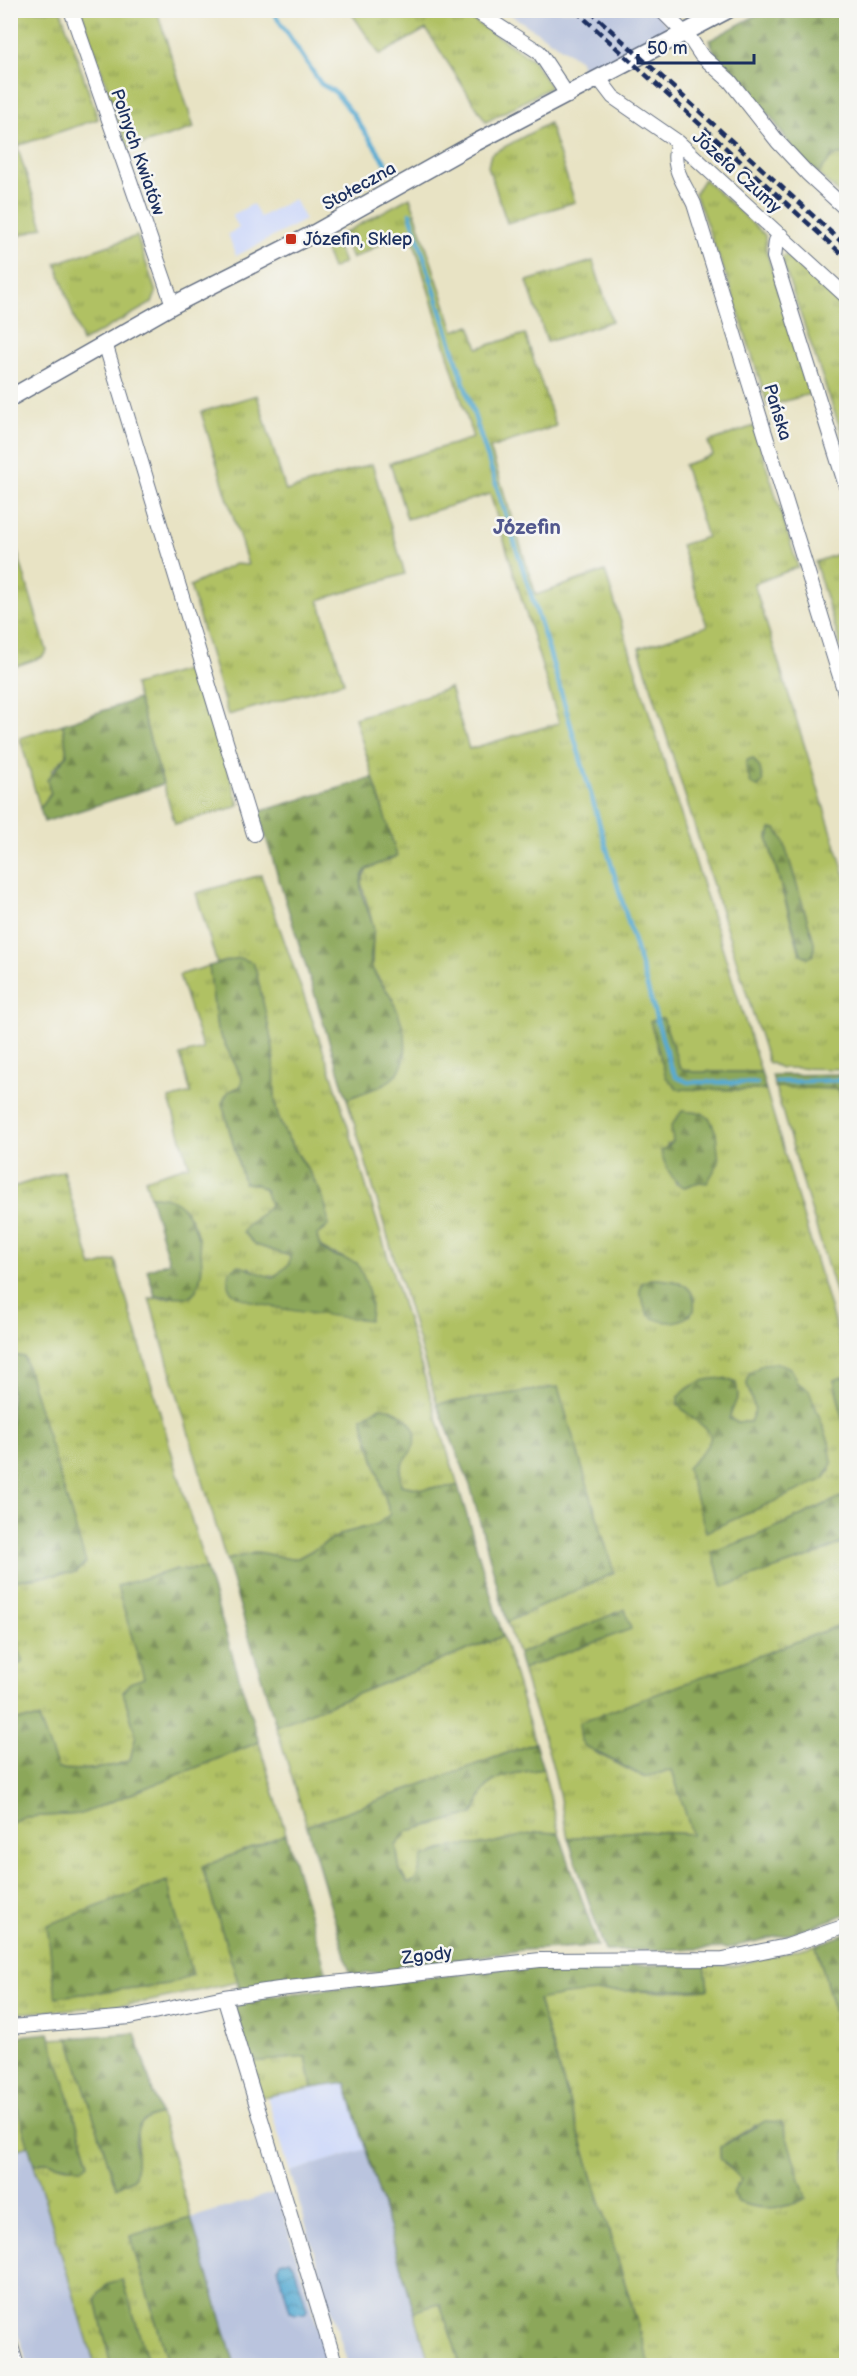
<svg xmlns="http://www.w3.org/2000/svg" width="857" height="2376" viewBox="0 0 857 2376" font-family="'Balsamiq Sans',sans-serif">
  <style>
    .built { fill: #d0daf9 }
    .industrial { fill: #bac4de }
    .grass { fill: url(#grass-tufts); stroke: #667861; stroke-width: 1.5; fill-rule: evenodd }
    .forest { fill: url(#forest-firs); stroke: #546b5c; stroke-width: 1.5 }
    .water { fill: url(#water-waves); stroke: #386c98; stroke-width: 1.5 }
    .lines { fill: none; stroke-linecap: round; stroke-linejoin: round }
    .stream { stroke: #56aad2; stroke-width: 4.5 }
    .minor-casing { stroke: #636e82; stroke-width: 16 }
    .tertiary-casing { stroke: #636e82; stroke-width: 19 }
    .minor { stroke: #fff; stroke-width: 14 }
    .tertiary { stroke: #fff; stroke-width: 16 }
    .rail { stroke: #1b2f5e; stroke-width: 4.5; stroke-dasharray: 9 4.5; stroke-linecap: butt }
    .poi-dot { fill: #c8321e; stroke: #f6f6f2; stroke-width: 2 }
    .labels { text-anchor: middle; stroke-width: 5; stroke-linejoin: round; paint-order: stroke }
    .street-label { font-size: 18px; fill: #1b2f5e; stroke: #f6f6f2 }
    .poi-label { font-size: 18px; fill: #1b2f5e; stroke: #f6f6f2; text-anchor: start }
    .quarter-label { font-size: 21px; font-weight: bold; fill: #52588e; stroke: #f6f6f2 }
  </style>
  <defs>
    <pattern id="grass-tufts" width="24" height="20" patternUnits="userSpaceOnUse" patternTransform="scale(1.5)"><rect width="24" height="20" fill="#b0c164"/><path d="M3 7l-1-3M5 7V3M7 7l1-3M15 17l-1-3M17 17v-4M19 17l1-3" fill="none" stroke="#8e9d56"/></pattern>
    <pattern id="forest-firs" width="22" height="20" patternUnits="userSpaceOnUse" patternTransform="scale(1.5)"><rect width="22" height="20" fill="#8ca75a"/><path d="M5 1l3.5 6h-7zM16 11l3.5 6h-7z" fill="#72884e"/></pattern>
    <pattern id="water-waves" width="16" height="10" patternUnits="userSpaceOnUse" patternTransform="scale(1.5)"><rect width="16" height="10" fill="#56aad2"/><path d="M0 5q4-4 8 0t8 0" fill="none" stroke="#468bae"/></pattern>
  </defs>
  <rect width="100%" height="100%" fill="#f6f6f2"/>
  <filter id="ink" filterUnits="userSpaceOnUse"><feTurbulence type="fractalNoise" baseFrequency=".0167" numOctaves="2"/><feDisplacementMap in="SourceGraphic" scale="12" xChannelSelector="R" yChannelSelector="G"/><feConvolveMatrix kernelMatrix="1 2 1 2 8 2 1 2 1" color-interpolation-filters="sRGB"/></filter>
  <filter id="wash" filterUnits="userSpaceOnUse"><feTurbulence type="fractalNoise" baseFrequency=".008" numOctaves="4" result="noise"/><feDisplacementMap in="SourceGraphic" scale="24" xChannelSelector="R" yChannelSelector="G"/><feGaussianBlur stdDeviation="1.35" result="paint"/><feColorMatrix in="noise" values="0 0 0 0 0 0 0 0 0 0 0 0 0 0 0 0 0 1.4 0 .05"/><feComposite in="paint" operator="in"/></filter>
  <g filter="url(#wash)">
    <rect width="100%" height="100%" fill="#e8e3c4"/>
    <path class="built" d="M 294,199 L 305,220 L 236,256 L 228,234 L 239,228 L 232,215 L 253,204 L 260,217 Z
      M 346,2083 L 366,2149 L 290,2172 L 267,2096 Z"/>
    <path class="industrial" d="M 505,11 L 654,11 L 668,27 L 583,75 L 580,60 Z
      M 29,2146 L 95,2365 L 28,2365 L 11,2309 L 10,2151 Z
      M 366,2149 L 430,2365 L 348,2365 L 290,2172 Z
      M 277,2192 L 329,2365 L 235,2365 L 191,2218 Z"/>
    <path class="grass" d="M 11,10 L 61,11 L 98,119 L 17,146 L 43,227 L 11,239 Z
      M 81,11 L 157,11 L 194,128 L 128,149 Z
      M 350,11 L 459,11 L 532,59 L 551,87 L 486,122 L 426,29 L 380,55 Z
      M 549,123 L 575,202 L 507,223 L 488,166 L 491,154 Z
      M 837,154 L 846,155 L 846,200 L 818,174 L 829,159 Z
      M 704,179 L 765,235 L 766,250 L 810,394 L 768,406 L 734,298 L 695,193 Z
      M 410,197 L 454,331 L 470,325 L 478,348 L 525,334 L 556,426 L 490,448 L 536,595 L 605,571 L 761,1072 L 693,1072 L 680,1068 L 663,1018 L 677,1089 L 766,1090 L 846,1362 L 846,1376 L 834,1380 L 846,1433 L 846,1495 L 754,1537 L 712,1552 L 818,1554 L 846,1541 L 846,1623 L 579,1724 L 594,1752 L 643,1777 L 672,1770 L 693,1834 L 638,1831 L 568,1838 C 561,1806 556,1772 545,1741 C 536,1717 529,1694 522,1669 L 630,1628 L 624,1610 L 518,1654 L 507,1622 L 614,1573 L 557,1387 L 437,1404 L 347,1099 L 385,1084 L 393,999 L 372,969 L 373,925 L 361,882 L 367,869 L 397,856 L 355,718 L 450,688 L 469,749 L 559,723 L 490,494 L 407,519 L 390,463 L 473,438 L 410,229 L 352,259 L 342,234 ZM 673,1132 L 699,1182 L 684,1187 L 676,1184 L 672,1175 L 667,1144 L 673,1142 ZM 680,1282 L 691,1293 L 640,1294 L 641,1284 ZM 725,1378 L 736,1383 L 738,1396 L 729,1418 L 736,1422 L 750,1422 L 755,1410 L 747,1384 L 813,1404 L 829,1442 L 830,1471 L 824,1479 L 706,1531 L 712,1439 L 707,1428 L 678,1405 Z
      M 137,236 L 156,293 L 152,303 L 82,342 L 56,263 Z
      M 333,238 L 344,263 L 332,269 L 323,244 Z
      M 786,255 L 846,310 L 846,445 L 783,264 L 782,257 Z
      M 593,261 L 612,321 L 547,342 L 527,281 Z
      M 257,395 L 286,491 L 372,464 L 405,574 L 319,600 L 344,682 L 228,715 L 190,586 L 235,564 L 248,565 L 201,412 Z
      M 754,426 L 798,567 L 754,584 L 846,878 L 846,1069 L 781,1068 L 768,1062 L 639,648 L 707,626 L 681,545 L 707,537 L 684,465 L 713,455 L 708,442 ZM 776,829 L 783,839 L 814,942 L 800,954 L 768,841 L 768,835 Z
      M 14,541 L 47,651 L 42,657 L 11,668 L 10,542 Z
      M 846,551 L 846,663 L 815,562 Z
      M 197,667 L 239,806 L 175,824 L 134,685 Z
      M 63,724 L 67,755 L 52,770 L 51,793 L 40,808 L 20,738 Z
      M 261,875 L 333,1078 L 458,1486 L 422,1489 L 401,1485 C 398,1468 403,1458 414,1445 L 411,1427 L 362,1418 L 390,1514 L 378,1524 L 344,1533 L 298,1558 L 290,1559 L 258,1552 L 226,1560 L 149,1298 L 170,1298 L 200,1273 C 200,1237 194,1197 150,1196 L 145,1179 L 189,1165 L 169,1099 L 191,1093 L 180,1055 L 203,1049 L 179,975 L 209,966 L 217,1029 L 242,1078 L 241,1086 L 228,1092 L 222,1103 L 244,1183 L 256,1184 L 266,1190 L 270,1204 L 266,1213 L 254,1219 L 256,1245 L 290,1256 L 289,1264 C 275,1281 265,1279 249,1267 L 233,1293 L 282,1308 L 369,1319 C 370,1313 371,1306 370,1300 C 368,1292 349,1260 342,1257 C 329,1251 318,1252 317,1234 L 325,1230 C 334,1192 296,1159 282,1126 C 270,1100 277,1076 273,1049 C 267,1018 250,987 239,958 L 217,964 L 196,893 Z
      M 775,1087 L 839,1089 L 846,1133 L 846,1329 Z
      M 63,1171 L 92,1267 L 115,1260 L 206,1569 L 174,1570 L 117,1586 L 145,1679 L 123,1692 L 136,1735 L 130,1760 C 107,1770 82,1771 57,1769 L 39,1719 L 11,1720 L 11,1668 L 23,1662 L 11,1624 L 11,1585 L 17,1580 L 76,1572 L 24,1357 L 11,1355 L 10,1182 L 13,1187 Z
      M 503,1636 L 535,1743 L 307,1826 L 276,1726 Z
      M 259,1742 L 286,1834 L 202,1867 L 238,1982 L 136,2004 L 11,2014 L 11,1824 L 25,1817 L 81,1814 ZM 192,1975 L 168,1984 L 56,1997 Z
      M 543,1769 L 559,1833 C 533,1832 516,1840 491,1844 C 461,1849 424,1839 417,1880 L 408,1883 L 400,1871 L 396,1846 L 408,1831 L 473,1814 C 479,1807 479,1796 485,1789 C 497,1773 525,1772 543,1769 Z
      M 816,1945 L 846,2053 L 846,2365 L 650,2365 L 538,1999 L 602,1989 L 653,1992 L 708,1989 L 705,1965 L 733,1966 ZM 755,2125 L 739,2203 L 736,2186 L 742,2181 C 733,2164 720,2170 720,2147 Z
      M 69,2038 L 116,2187 C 122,2176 131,2165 136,2153 C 144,2133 122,2123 160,2114 L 191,2218 L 130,2237 L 169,2365 L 149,2365 L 123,2280 L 99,2292 L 96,2300 L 111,2365 L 95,2365 L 34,2165 L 47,2162 L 67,2167 L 89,2163 L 50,2039 Z
      M 306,2057 L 312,2088 L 262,2097 L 251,2062 Z
      M 11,2087 L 29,2146 L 11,2151 Z
      M 440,2303 L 461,2365 L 430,2365 L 414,2311 Z"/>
    <path class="forest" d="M 764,11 L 846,11 L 846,155 C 831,152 827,164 818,174 L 797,155 L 771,117 L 717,60 L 710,40 Z
      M 138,699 L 163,784 L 44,822 L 40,808 L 51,794 L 47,780 L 67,755 L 63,724 Z
      M 753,758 L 760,768 L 763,782 L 758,787 L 751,784 L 746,767 L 747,760 Z
      M 373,778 L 397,856 L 367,869 C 352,884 369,909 373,925 C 376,940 367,956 373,970 C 378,982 388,990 393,1001 C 403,1022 414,1055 396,1075 C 384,1088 362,1092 347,1099 L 258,812 Z
      M 771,829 L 776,829 L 783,839 L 814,942 L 814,955 L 808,958 L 801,954 L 768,841 Z
      M 239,958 L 252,962 L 256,970 C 261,996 269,1024 273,1050 C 277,1077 270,1102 282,1127 C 296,1159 329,1188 328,1226 L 317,1235 C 318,1256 341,1256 357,1263 C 365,1278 375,1303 369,1320 C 342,1317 253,1309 233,1293 C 226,1287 228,1279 229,1271 L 238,1265 L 273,1278 L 289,1264 L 290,1256 L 256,1245 L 243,1232 C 249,1218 264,1217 270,1204 L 265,1190 L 256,1184 L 244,1183 L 222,1103 L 228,1092 L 241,1086 L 242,1078 L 217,1029 L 209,966 Z
      M 663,1018 L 680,1068 L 693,1072 L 761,1072 L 766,1090 L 677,1089 L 666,1077 L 650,1021 Z
      M 846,1074 L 846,1133 L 839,1089 L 775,1087 L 772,1075 Z
      M 682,1111 L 702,1113 L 710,1119 L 716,1133 L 719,1162 L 707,1183 L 699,1182 L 684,1187 C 672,1182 664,1164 661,1151 L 673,1142 L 671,1126 Z
      M 150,1196 C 163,1196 175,1198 184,1209 C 201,1229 210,1277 191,1297 L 155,1296 L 147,1270 L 169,1262 Z
      M 650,1279 C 672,1279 698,1281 694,1311 C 681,1325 663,1325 648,1315 L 640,1294 L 641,1284 Z
      M 11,1355 L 24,1357 L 86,1563 L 76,1572 L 17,1580 L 11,1585 Z
      M 776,1363 C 789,1365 794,1369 796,1382 L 809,1390 L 829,1442 L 832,1463 L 824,1479 L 706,1532 L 687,1468 C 728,1428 709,1436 678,1405 L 678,1397 C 694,1381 715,1373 736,1383 L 738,1396 L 729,1418 L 736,1422 L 750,1422 L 755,1410 L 747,1384 L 749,1374 L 763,1364 Z
      M 846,1376 L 846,1433 L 834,1380 Z
      M 558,1387 L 614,1573 L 507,1622 L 470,1485 L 437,1404 Z
      M 380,1407 C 396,1407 422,1425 414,1445 C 407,1463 397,1460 401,1485 L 422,1489 L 458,1486 L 503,1636 L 276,1726 L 226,1560 L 258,1552 L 290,1559 L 298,1558 L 344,1533 L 378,1524 L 390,1514 L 362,1418 Z
      M 846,1495 L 846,1541 L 818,1554 L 723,1587 L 712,1552 L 754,1537 Z
      M 206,1569 L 259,1742 L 81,1814 L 25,1817 L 11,1824 L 11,1720 L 39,1719 L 58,1769 C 82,1771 107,1770 130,1760 L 136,1735 L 123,1692 L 130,1683 L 144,1678 L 117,1586 L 174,1570 Z
      M 625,1609 L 631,1629 L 522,1669 L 518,1654 Z
      M 846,1623 L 846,1914 L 800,1931 L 728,1948 L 605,1951 L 568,1838 L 638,1831 L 692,1834 L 672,1770 L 644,1777 L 585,1746 L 581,1741 L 579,1723 Z
      M 11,1624 L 23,1662 L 11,1668 L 10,1668 Z
      M 535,1743 L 543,1769 C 525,1772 497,1773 485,1789 C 479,1796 479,1807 473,1814 L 408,1831 L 396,1846 L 400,1871 L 408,1883 C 420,1883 419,1866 423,1857 L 454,1846 L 488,1844 L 538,1832 L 559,1833 L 598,1946 L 522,1950 L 351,1976 L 307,1826 Z
      M 286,1834 L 328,1978 L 237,1990 L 238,1982 L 202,1867 Z
      M 167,1881 L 192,1975 L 168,1984 L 56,1997 L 47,1925 Z
      M 846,1934 L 846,2053 L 816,1945 Z
      M 705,1965 L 708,1989 C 651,1992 594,1987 538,2000 L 650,2365 L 461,2365 L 440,2304 L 414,2311 L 346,2083 L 312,2088 L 306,2057 L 251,2062 L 234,2008 L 247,2000 L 271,1996 L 527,1966 Z
      M 49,2033 L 89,2163 L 80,2169 L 47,2162 L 34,2165 L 11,2087 L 11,2037 Z
      M 135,2033 L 160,2114 C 123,2123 141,2148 135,2177 L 116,2188 L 69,2038 Z
      M 765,2121 L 782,2122 L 806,2198 C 786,2210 758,2211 736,2201 L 732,2193 L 742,2180 L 720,2158 L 720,2147 Z
      M 191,2218 L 235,2365 L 169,2365 L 130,2236 Z
      M 123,2280 L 149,2365 L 111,2365 L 96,2300 C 101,2287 109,2281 123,2280 Z"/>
    <path class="water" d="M 289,2259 L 294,2265 L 307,2309 L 305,2313 L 295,2314 L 290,2311 L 278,2268 L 280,2262 Z"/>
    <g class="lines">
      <path class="stream" d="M 272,10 L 321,84 L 335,92 L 352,113 L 392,172
        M 410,213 L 549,651 L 670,1065 L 676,1077 L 688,1082 L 757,1083
        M 776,1082 L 846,1080"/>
    </g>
  </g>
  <g filter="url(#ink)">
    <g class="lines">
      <g class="minor-casing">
        <path id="minor" d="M 71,10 L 173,305
          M 474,10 L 539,52 L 568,96
          M 661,10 L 691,40 L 701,55 L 730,81 L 778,142 L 807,173 L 846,209
          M 600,80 L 613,97 L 678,142 L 846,296
          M 678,142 C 669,166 684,183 694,204 L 846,696
          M 781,235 L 776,241 L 774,257 L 846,486
          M 105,343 L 254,834
          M 224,1997 L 336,2366
          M 10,2027 L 130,2017 L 224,1997 L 279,1989 L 540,1960 L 723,1959 L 787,1946 L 846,1926
          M 10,2343 L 17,2366"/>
      </g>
      <g class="tertiary-casing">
        <path id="tertiary" d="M 10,398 L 173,305 L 311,235 L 475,143 L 728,10"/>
      </g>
      <use href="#minor" class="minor"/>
      <use href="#tertiary" class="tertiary"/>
      <path class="rail" d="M 575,10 L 846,258
        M 589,10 L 846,246"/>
    </g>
  </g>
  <rect class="poi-dot" x="285" y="233" width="12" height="12" rx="3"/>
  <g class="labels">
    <g class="street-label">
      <text transform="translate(138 152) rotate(71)" y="6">Polnych Kwiatów</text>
      <text transform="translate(737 172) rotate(42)" y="6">Józefa Czumy</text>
      <text transform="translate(359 186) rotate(-29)" y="6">Stołeczna</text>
      <text transform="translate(778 412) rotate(73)" y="6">Pańska</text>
      <text transform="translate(427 1955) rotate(-7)" y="6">Zgody</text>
    </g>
    <g class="poi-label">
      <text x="303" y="245">Józefin, Sklep</text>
    </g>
    <g class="quarter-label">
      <text x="527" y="534">Józefin</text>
    </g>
  </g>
  <rect width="857" height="2376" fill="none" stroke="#f6f6f2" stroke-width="36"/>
  <path d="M638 54v9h116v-9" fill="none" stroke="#1b2f5e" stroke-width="3"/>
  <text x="647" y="54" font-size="18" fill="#1b2f5e" stroke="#f6f6f2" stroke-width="4.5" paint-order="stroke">50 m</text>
</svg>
